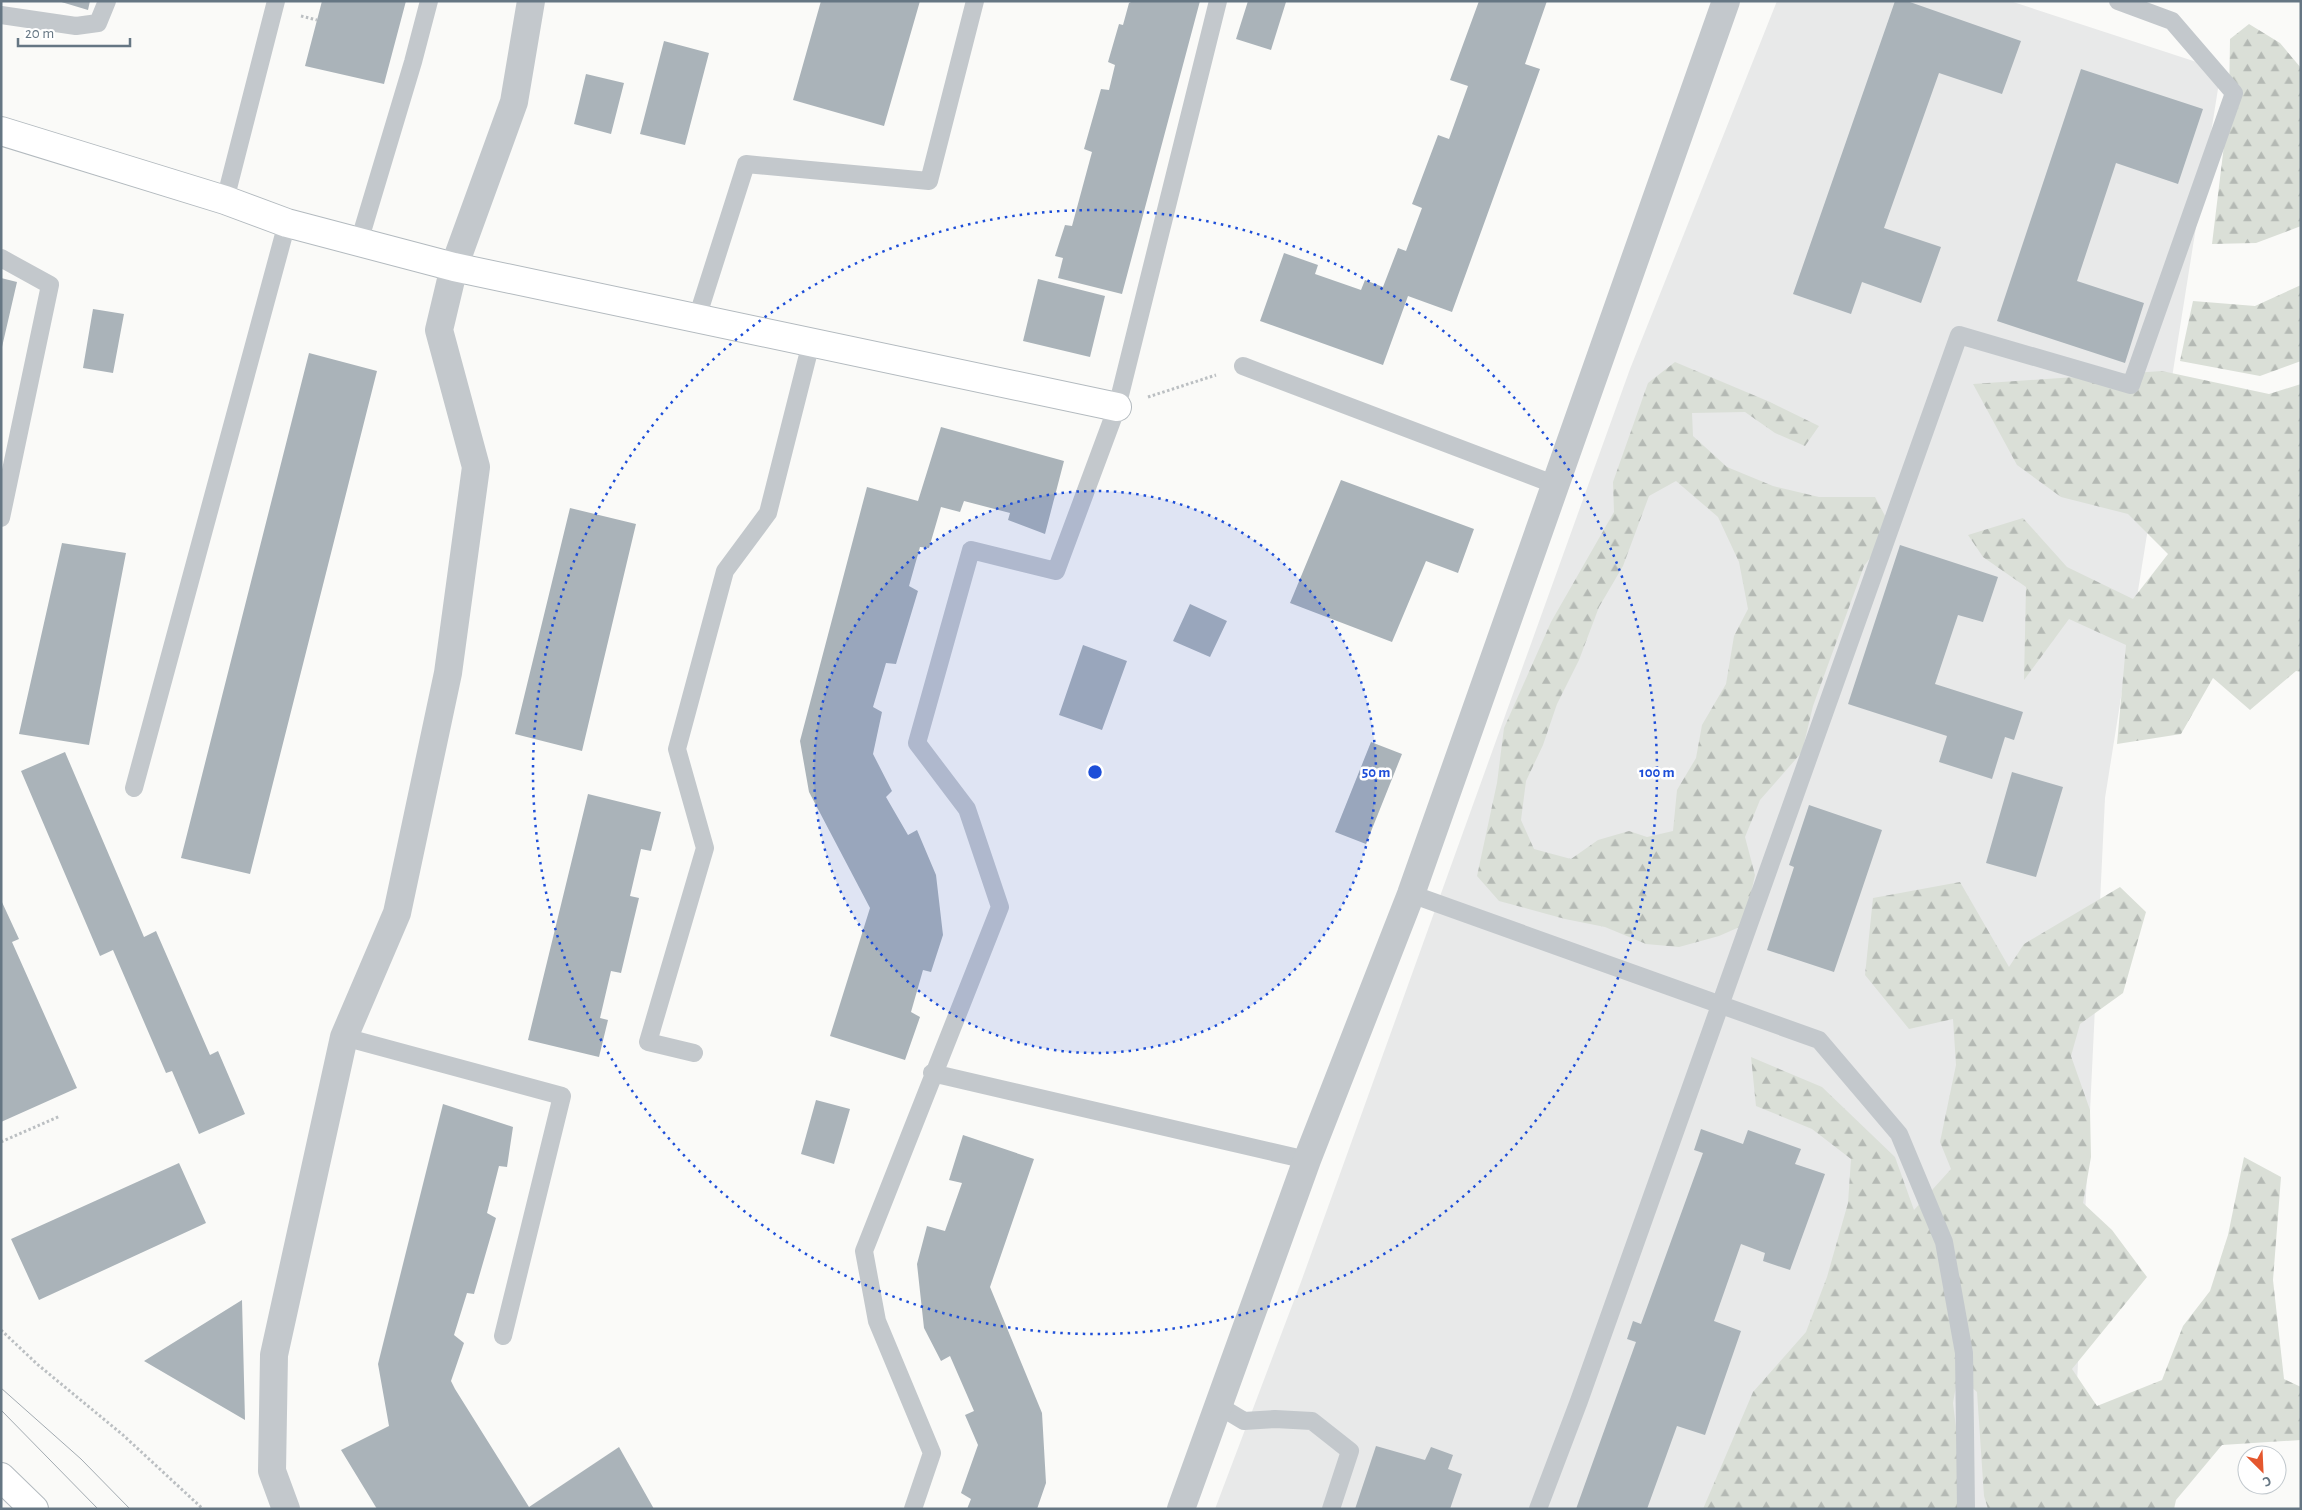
<svg xmlns="http://www.w3.org/2000/svg" width="2302" height="1510" viewBox="0 0 2302 1510" font-family="'Alegreya Sans',sans-serif">
  <style>
    .built { fill: #e8e9e9 }
    .forest { fill: url(#forest-firs); fill-rule: evenodd }
    .building { fill: #aab3b9 }
    .lines { fill: none; stroke-linecap: round; stroke-linejoin: round }
    .secondary-casing { stroke: #b3babf; stroke-width: 30 }
    .path { stroke: #bbbfc2; stroke-width: 3; stroke-dasharray: 2.5 2.5; stroke-linecap: butt }
    .lane { stroke: #c3c8cc; stroke-width: 18 }
    .street { stroke: #c3c8cc; stroke-width: 28 }
    .secondary { stroke: #fff; stroke-width: 28 }
    .tram { stroke: #a2aab0; stroke-width: 1 }
    .ring { fill: none; stroke: #1d4ed8; stroke-width: 2.5; stroke-dasharray: 2.5 5 }
    .centre { fill: #1d4ed8; stroke: #fff; stroke-width: 2.5 }
    .ring-label { font-size: 15px; text-anchor: middle; font-weight: bold; fill: #1d4ed8; stroke: #fff; stroke-width: 5; stroke-linejoin: round; paint-order: stroke }
  </style>
  <defs>
    <pattern id="forest-firs" width="22" height="20" patternUnits="userSpaceOnUse" patternTransform="scale(1.25)"><rect width="22" height="20" fill="#dadfd7"/><path d="M5 1l3.5 6h-7zM16 11l3.5 6h-7z" fill="#b4b9b4"/></pattern>
  </defs>
  <rect width="100%" height="100%" fill="#fafaf8"/>
  <path class="built" d="M 1777,1 L 2010,1 L 2221,70 L 2105,798 L 2071,1509 L 1215,1509 L 1301,1282 L 1630,369 Z"/>
  <path class="forest" d="M 2249,24 L 2280,43 L 2301,68 L 2301,226 L 2256,243 L 2212,244 L 2229,104 L 2230,39 Z
    M 2301,285 L 2301,361 L 2260,376 L 2180,361 L 2193,301 L 2255,306 Z
    M 1675,362 L 1770,402 L 1819,426 L 1805,446 L 1775,433 L 1745,412 L 1692,413 L 1693,436 L 1727,467 L 1773,486 L 1819,497 L 1875,497 L 1892,529 L 1864,566 L 1813,706 L 1802,752 L 1760,800 L 1745,837 L 1755,875 L 1744,925 L 1719,936 L 1679,947 L 1646,944 L 1605,927 L 1565,919 L 1499,901 L 1477,876 L 1497,783 L 1504,728 L 1551,622 L 1614,512 L 1613,482 L 1648,383 ZM 1676,481 L 1718,517 L 1739,562 L 1748,609 L 1734,636 L 1726,684 L 1702,725 L 1696,758 L 1677,790 L 1673,831 L 1647,837 L 1629,831 L 1598,840 L 1571,859 L 1534,849 L 1521,820 L 1526,781 L 1543,745 L 1557,704 L 1579,660 L 1599,607 L 1623,566 L 1649,496 Z
    M 2162,371 L 2269,394 L 2301,384 L 2301,672 L 2296,671 L 2250,710 L 2213,678 L 2181,734 L 2117,744 L 2126,645 L 2069,619 L 2024,680 L 2026,587 L 1983,557 L 1968,535 L 2023,518 L 2067,567 L 2133,599 L 2168,554 L 2128,514 L 2061,497 L 2017,465 L 1973,384 Z
    M 1960,882 L 2009,967 L 2024,944 L 2120,887 L 2146,912 L 2123,993 L 2080,1024 L 2071,1056 L 2090,1110 L 2091,1157 L 2083,1203 L 2112,1230 L 2147,1277 L 2072,1369 L 2097,1406 L 2162,1380 L 2183,1326 L 2210,1291 L 2228,1235 L 2244,1157 L 2281,1177 L 2273,1280 L 2284,1379 L 2301,1387 L 2301,1440 L 2222,1445 L 2176,1500 L 2174,1509 L 1988,1509 L 1984,1496 L 1977,1392 L 1958,1375 L 1953,1403 L 1965,1499 L 1962,1509 L 1703,1509 L 1753,1392 L 1806,1332 L 1827,1277 L 1848,1203 L 1851,1159 L 1812,1129 L 1756,1106 L 1751,1057 L 1822,1087 L 1895,1157 L 1914,1210 L 1951,1169 L 1940,1142 L 1956,1065 L 1953,1019 L 1909,1029 L 1865,975 L 1873,898 Z"/>
  <path class="building" d="M 58,1 L 90,1 L 88,10 Z
    M 322,1 L 406,1 L 384,84 L 305,66 Z
    M 821,1 L 920,1 L 884,126 L 793,100 Z
    M 1133,1 L 1200,1 L 1122,294 L 1058,278 L 1063,258 L 1055,256 L 1065,225 L 1072,226 L 1092,152 L 1084,149 L 1101,89 L 1109,90 L 1115,65 L 1108,62 L 1119,24 L 1123,25 L 1129,3 Z
    M 1248,1 L 1286,2 L 1271,50 L 1236,39 Z
    M 1479,1 L 1547,1 L 1525,64 L 1540,69 L 1452,312 L 1408,296 L 1383,365 L 1260,321 L 1284,253 L 1318,265 L 1315,274 L 1361,290 L 1365,280 L 1383,287 L 1398,248 L 1406,251 L 1422,208 L 1412,204 L 1438,135 L 1449,139 L 1468,86 L 1450,80 Z
    M 1895,1 L 1907,1 L 2021,41 L 2002,94 L 1939,73 L 1884,228 L 1941,247 L 1921,303 L 1862,282 L 1851,314 L 1793,294 Z
    M 664,41 L 709,53 L 685,145 L 640,134 Z
    M 2081,69 L 2203,109 L 2178,184 L 2116,163 L 2077,281 L 2144,303 L 2125,363 L 1997,321 Z
    M 586,74 L 624,83 L 611,134 L 574,124 Z
    M 1,278 L 17,282 L 2,347 L 1,347 Z
    M 1038,279 L 1105,296 L 1090,357 L 1023,341 Z
    M 93,309 L 124,314 L 113,373 L 83,368 Z
    M 309,353 L 377,371 L 250,874 L 181,858 Z
    M 941,427 L 1064,461 L 1045,534 L 1008,520 L 1010,513 L 964,501 L 960,512 L 941,507 L 929,548 L 920,547 L 909,586 L 918,591 L 896,664 L 886,663 L 873,707 L 882,712 L 873,754 L 892,791 L 886,797 L 908,835 L 917,830 L 936,875 L 943,935 L 931,972 L 923,970 L 911,1012 L 920,1017 L 905,1060 L 830,1036 L 870,908 L 809,792 L 800,741 L 867,487 L 918,501 Z
    M 1341,480 L 1474,529 L 1458,573 L 1426,561 L 1392,642 L 1290,603 Z
    M 570,508 L 636,524 L 582,751 L 515,734 Z
    M 62,543 L 126,553 L 89,745 L 19,734 Z
    M 1900,545 L 1998,577 L 1983,622 L 1958,615 L 1935,684 L 2023,712 L 2014,740 L 2005,737 L 1992,779 L 1939,762 L 1947,736 L 1848,704 Z
    M 1190,604 L 1227,621 L 1210,657 L 1173,641 Z
    M 1083,645 L 1127,661 L 1102,730 L 1059,715 Z
    M 1371,742 L 1402,754 L 1366,844 L 1335,832 Z
    M 65,752 L 144,937 L 156,931 L 210,1055 L 218,1051 L 245,1114 L 199,1134 L 172,1071 L 166,1073 L 113,950 L 100,956 L 21,771 Z
    M 2012,772 L 2063,787 L 2036,877 L 1986,863 Z
    M 588,794 L 661,812 L 651,851 L 641,849 L 630,896 L 639,898 L 621,973 L 611,971 L 600,1018 L 608,1020 L 599,1057 L 528,1040 Z
    M 1809,805 L 1882,830 L 1834,972 L 1767,950 L 1794,867 L 1789,865 Z
    M 1,900 L 19,939 L 12,942 L 77,1088 L 1,1122 Z
    M 816,1100 L 850,1109 L 834,1164 L 801,1154 Z
    M 443,1104 L 513,1127 L 507,1167 L 499,1166 L 487,1213 L 496,1218 L 474,1294 L 467,1293 L 454,1335 L 464,1343 L 451,1381 L 455,1389 L 529,1507 L 619,1447 L 654,1509 L 377,1509 L 341,1450 L 389,1426 L 378,1364 Z
    M 1701,1129 L 1743,1144 L 1748,1130 L 1801,1149 L 1795,1164 L 1825,1174 L 1790,1270 L 1763,1261 L 1765,1253 L 1741,1244 L 1714,1321 L 1741,1331 L 1705,1435 L 1677,1426 L 1647,1509 L 1576,1509 L 1636,1342 L 1627,1339 L 1633,1321 L 1641,1324 L 1703,1153 L 1694,1150 Z
    M 963,1135 L 1034,1159 L 990,1287 L 1042,1413 L 1046,1483 L 1037,1509 L 967,1509 L 971,1499 L 961,1493 L 978,1445 L 965,1415 L 974,1411 L 950,1356 L 941,1361 L 924,1328 L 917,1264 L 927,1226 L 945,1231 L 962,1183 L 949,1180 Z
    M 179,1163 L 206,1223 L 39,1300 L 11,1239 Z
    M 242,1300 L 245,1420 L 144,1361 Z
    M 1376,1446 L 1425,1460 L 1431,1447 L 1453,1455 L 1448,1469 L 1462,1474 L 1450,1509 L 1355,1509 Z"/>
  <g class="lines">
    <g class="secondary-casing">
      <path id="secondary" d="M 1,131 L 225,200 L 287,223 L 454,267 L 1117,407
        M 1,1477 L 34,1509"/>
    </g>
    <path class="path" d="M 301,16 L 317,20
      M 1148,397 L 1216,375
      M 1,1142 L 60,1116
      M 1,1330 L 37,1364 L 123,1435 L 203,1509"/>
    <path class="lane" d="M 1,15 L 76,26 L 98,23 L 107,1
      M 225,200 L 276,1
      M 359,242 L 413,62 L 429,1
      M 1,258 L 50,285 L 1,518
      M 697,318 L 746,164 L 929,181 L 975,1
      M 1243,366 L 1556,485
      M 134,788 L 287,223
      M 1411,894 L 1819,1040 L 1899,1134 L 1944,1242 L 1964,1353 L 1966,1509
      M 344,1037 L 562,1096 L 503,1336
      M 694,1053 L 648,1042 L 705,848 L 677,749 L 725,571 L 768,513 L 811,343
      M 932,1073 L 1307,1160
      M 1219,1406 L 1244,1421 L 1275,1419 L 1312,1421 L 1350,1451 L 1331,1509
      M 913,1509 L 932,1453 L 877,1321 L 864,1251 L 1000,907 L 967,809 L 917,743 L 971,550 L 1056,571 L 1117,407 L 1218,1
      M 1538,1509 L 1579,1401 L 1959,335 L 2131,385 L 2234,93 L 2172,21 L 2118,1"/>
    <path class="street" d="M 286,1509 L 272,1471 L 274,1355 L 344,1037 L 397,913 L 448,673 L 476,467 L 439,330 L 454,267 L 514,102 L 531,1
      M 1181,1509 L 1307,1160 L 1411,894 L 1726,1"/>
    <use href="#secondary" class="secondary"/>
    <path class="tram" d="M 1,1388 L 81,1459 L 130,1509
      M 1,1410 L 98,1509"/>
  </g>
  <circle cx="1095" cy="772" r="281" fill="#1d4ed8" fill-opacity=".12"/>
  <g class="ring">
    <circle cx="1095" cy="772" r="281"/>
    <circle cx="1095" cy="772" r="562"/>
  </g>
  <circle cx="1095" cy="772" r="8" class="centre"/>
  <g class="ring-label">
    <text x="1376" y="777">50 m</text>
    <text x="1657" y="777">100 m</text>
  </g>
  <rect width="2302" height="1510" fill="none" stroke="#657683" stroke-width="5"/>
  <g transform="translate(2262 1470) rotate(156)"><circle r="24" fill="#ffffff" stroke="#c1c8cd"/>
  <path d="M0-4L9 19L0 12L-9 19Z" fill="#e4572e"/>
  <text y="-8" font-size="14" font-weight="bold" text-anchor="middle" fill="#657683">С</text>
  </g>
  <path d="M18 38v8h112v-8" fill="none" stroke="#657683" stroke-width="2.5"/>
  <text x="25" y="38" font-size="15" fill="#657683" stroke="#ffffff" stroke-width="4" paint-order="stroke">20 m</text>
</svg>
